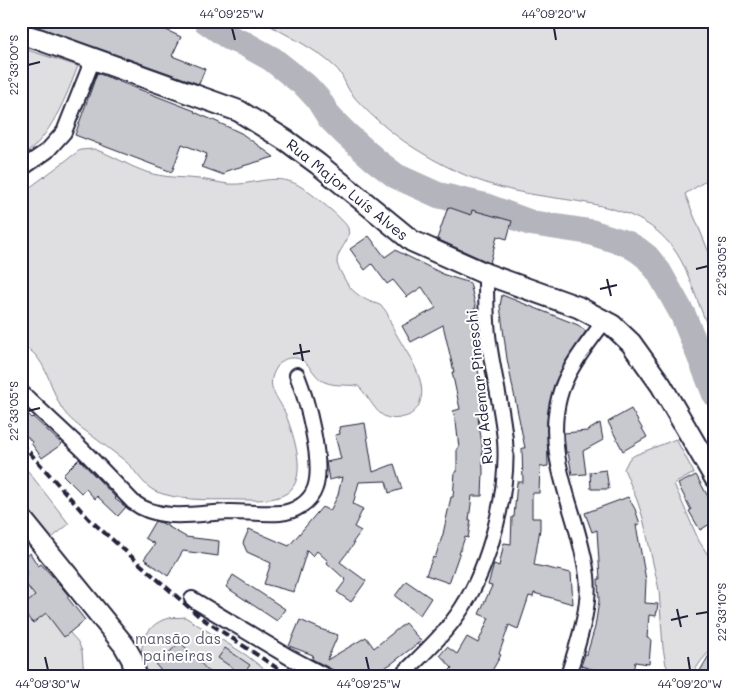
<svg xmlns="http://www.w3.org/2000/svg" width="736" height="697" viewBox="0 0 736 697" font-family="Mali,sans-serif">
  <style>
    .green { fill: #dfdfe2; stroke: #80808e }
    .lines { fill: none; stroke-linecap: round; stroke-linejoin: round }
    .river { stroke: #b4b4bc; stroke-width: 26 }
    .building { fill: #c8c8cf; stroke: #22223b }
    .street-casing { stroke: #22223b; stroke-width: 18 }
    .secondary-casing { stroke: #22223b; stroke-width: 24 }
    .street { stroke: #fff; stroke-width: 14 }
    .secondary { stroke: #fff; stroke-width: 20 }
    .rail { stroke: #22223b; stroke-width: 4; stroke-dasharray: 8 4; stroke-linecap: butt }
    .ticks { fill: none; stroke: #22223b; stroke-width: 2 }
    .labels { text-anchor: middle; stroke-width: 4; stroke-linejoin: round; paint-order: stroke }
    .street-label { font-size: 15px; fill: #22223b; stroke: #fff }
    .park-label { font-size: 15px; fill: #5b5b6d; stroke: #fff }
    .neatline { fill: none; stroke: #22223b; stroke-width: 2 }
    .ticks-label { font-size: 12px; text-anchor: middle; fill: #22223b }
  </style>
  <rect width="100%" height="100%" fill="#fff"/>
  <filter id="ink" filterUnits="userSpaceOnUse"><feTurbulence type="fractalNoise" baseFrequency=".02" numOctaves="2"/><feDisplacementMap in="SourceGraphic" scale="10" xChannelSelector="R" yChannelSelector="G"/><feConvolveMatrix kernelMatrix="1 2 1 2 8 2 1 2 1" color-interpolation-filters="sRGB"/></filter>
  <g filter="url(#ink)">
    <path class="green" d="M 262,21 L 715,21 L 715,175 L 685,194 L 715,267 L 715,345 C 709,330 703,315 697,299 C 690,281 685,264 673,248 C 635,196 559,204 503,188 C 471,180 439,164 411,146 C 392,134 364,110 351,93 C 345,85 343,74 335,67 C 315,48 286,35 262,21 Z
      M 21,48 L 78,66 C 66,97 50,139 21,157 Z
      M 94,149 C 113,155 128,166 146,172 C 164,178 181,177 199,179 C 209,180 219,183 229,184 C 255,186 277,170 303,188 C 311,193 345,220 348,228 C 352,241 336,250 337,263 C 338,268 343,276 345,280 C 351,291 360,297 371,302 C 374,303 379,304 381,306 C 388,311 389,319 392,326 C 401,346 429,378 420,402 C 418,409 411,416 404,417 C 377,425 374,401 358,386 C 347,384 331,387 321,380 C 311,372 307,357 292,358 C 285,358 281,361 277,367 C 263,388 279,396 286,415 C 293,434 309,478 287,493 C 275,501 256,500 242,500 C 216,499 190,502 163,494 C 160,493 156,492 153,490 C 141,483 135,469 124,460 C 113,452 102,443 91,435 C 80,427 68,419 61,407 C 49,386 46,355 21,345 L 21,194 L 80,150 Z
      M 676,439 L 694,473 L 674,484 L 699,541 L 715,566 L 715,645 L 701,661 L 691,676 L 673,676 L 666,665 L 663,648 L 659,590 L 643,518 L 637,500 L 624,469 L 629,459 L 635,455 Z
      M 21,462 L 69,524 L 48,541 L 21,506 Z
      M 21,577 L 78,642 L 82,651 L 84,676 L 21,676 Z
      M 185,617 L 246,655 L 273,676 L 141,676 C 139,652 141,625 169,618 C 174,617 180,618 185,617 Z"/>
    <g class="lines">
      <path class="river" d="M 206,21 L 230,38 L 245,44 L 272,59 L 306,86 L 318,99 L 330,118 L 346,134 L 375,160 L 396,176 L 438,195 L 485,206 L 531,223 L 590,232 L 628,244 L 638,250 L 647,257 L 659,272 L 683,315 L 715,394"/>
    </g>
    <path class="building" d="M 25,21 L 147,21 L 181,37 L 172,56 L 205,69 L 199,84 L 27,23 Z
      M 97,73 L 195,111 L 194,112 L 215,121 L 241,133 L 274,157 L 226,171 L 224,175 L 202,167 L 207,154 L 182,144 L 172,172 L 75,135 Z
      M 448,207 L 471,215 L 472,210 L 512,221 L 507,239 L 497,236 L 490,263 L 437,239 Z
      M 369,236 L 385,257 L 395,250 L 445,275 L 470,283 L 476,308 L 472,310 L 479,353 L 475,354 L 487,416 L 478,418 L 482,444 L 483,472 L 482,496 L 472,496 L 469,520 L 471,520 L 468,538 L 465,537 L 449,583 L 426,575 L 433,557 L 435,558 L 443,534 L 451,497 L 453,497 L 455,472 L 457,472 L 457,448 L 459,448 L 456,422 L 453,411 L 460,409 L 452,372 L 454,372 L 443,325 L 411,342 L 402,326 L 436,308 L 422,287 L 407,297 L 393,280 L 387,284 L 372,264 L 365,270 L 350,249 Z
      M 502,295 L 578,325 L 586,331 L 565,362 L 554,385 L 547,421 L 548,466 L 540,467 L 539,493 L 532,493 L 532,518 L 540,518 L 540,529 L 534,565 L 571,573 L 573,604 L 534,593 L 533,597 L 529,596 L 518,629 L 509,625 L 499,654 L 501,655 L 489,676 L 444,676 L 452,668 L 440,655 L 447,647 L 457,654 L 467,637 L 478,643 L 489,618 L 479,614 L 492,586 L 488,585 L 494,564 L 499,566 L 504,543 L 511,544 L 512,517 L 514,517 L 517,482 L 523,482 L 522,448 L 525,448 L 507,359 L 500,306 Z
      M 21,407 L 32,418 L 33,417 L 62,444 L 42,458 L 31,443 L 32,442 L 21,430 Z
      M 631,409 L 647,437 L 623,451 L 608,422 Z
      M 365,423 L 373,472 L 394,464 L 402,489 L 389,493 L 386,481 L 359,482 L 353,504 L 363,509 L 354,527 L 361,531 L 353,542 L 354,544 L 340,562 L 366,581 L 351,602 L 337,592 L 346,580 L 327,563 L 328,561 L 317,551 L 313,556 L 307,550 L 294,592 L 264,584 L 271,563 L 247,552 L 243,543 L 249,529 L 289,546 L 322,507 L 330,511 L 338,495 L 342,477 L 329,480 L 326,462 L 341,459 L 335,435 L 340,434 L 339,427 Z
      M 600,423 L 603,440 L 583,451 L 586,474 L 572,475 L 568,452 L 566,453 L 564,433 L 587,431 Z
      M 79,459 L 116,498 L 115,499 L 126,507 L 118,516 L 97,496 L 95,499 L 86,489 L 81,493 L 63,475 Z
      M 606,470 L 609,489 L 591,489 L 590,472 Z
      M 696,475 L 715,509 L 715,521 L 700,530 L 689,511 L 691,510 L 678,484 Z
      M 628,497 L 635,509 L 640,524 L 636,525 L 646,580 L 645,603 L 658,604 L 656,616 L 649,615 L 647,638 L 651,639 L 649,664 L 635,662 L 632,676 L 617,676 L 581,666 L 585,654 L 587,654 L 595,627 L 599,601 L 598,579 L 600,579 L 597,530 L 592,532 L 585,513 Z
      M 155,521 L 162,523 L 186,537 L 219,541 L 218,556 L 183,551 L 168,576 L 144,559 L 155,544 L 145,538 Z
      M 30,553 L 38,566 L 41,564 L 54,578 L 69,596 L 67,597 L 85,620 L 64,637 L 46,613 L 33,623 L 21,610 L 21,608 L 35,596 L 22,579 L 28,574 L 21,565 L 21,560 Z
      M 233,575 L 285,609 L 277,621 L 226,587 Z
      M 406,581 L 431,598 L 420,615 L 395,596 Z
      M 300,620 L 323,630 L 338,635 L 327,660 L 366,637 L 374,648 L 405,623 L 421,641 L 391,664 L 370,676 L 345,676 L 312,659 L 313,655 L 289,646 Z
      M 180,642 L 191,653 L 213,676 L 166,676 L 156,665 Z
      M 715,645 L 715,676 L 697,676 Z
      M 225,648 L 250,665 L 243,675 L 218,658 Z"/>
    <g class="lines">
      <g class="street-casing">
        <path id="street" d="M 21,169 L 47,151 L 64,132 L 93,59
          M 21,392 L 82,449 L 133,502 C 161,523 197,513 230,512 C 246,512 263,514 280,513 C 294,512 310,503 315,488 C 324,463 307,400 297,375
          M 192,599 L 289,657 L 325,676
          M 401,676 C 423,654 446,633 462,608 C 490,565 509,491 505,440 C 502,405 492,370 488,335 C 486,315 486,294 486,274
          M 568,676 C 577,645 591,609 587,576 C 580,516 543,459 559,398 C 566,369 588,344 605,320"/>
      </g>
      <g class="secondary-casing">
        <path id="secondary" d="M 21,34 L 38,39 L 239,111 L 287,141 L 318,164 L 412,241 L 486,274 L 578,307 L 612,325 L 631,343 L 661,385 L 715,478
          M 21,518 L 124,645 L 132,659 L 136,676"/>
      </g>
      <use href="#street" class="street"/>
      <use href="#secondary" class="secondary"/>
      <path class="rail" d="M 21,443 L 89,519 L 200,617 L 289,676"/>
    </g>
  </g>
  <path class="ticks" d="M 232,28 L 235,40M 554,28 L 556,40M 28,65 L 40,62M 696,269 L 708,266M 607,279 L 611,296M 600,289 L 617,285M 300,344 L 303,361M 293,354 L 310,351M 28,411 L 40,408M 677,609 L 681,627M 696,614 L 708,612M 671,620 L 688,616M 45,657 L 48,670M 366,657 L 369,670M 688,657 L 690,670"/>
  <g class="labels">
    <g class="street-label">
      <text transform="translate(347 190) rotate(39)" y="5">Rua Major Luís Alves</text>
      <text transform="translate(480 387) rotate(-96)" y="5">Rua Ademar Pineschi</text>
    </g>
    <g class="park-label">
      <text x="178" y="644">mansão das<tspan x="178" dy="17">paineiras</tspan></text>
    </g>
  </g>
  <rect width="736" height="697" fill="none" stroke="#fff" stroke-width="55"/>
  <rect x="28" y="28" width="680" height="642" class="neatline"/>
  <g class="ticks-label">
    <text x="232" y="18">44°09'25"W</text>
    <text x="554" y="18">44°09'20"W</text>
    <text transform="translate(14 65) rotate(-90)" y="4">22°33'00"S</text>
    <text transform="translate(722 266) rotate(-90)" y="4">22°33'05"S</text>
    <text transform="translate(14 411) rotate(-90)" y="4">22°33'05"S</text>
    <text transform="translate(722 612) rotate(-90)" y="4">22°33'10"S</text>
    <text x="48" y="688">44°09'30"W</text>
    <text x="369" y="688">44°09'25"W</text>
    <text x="690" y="688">44°09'20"W</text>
  </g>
</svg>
